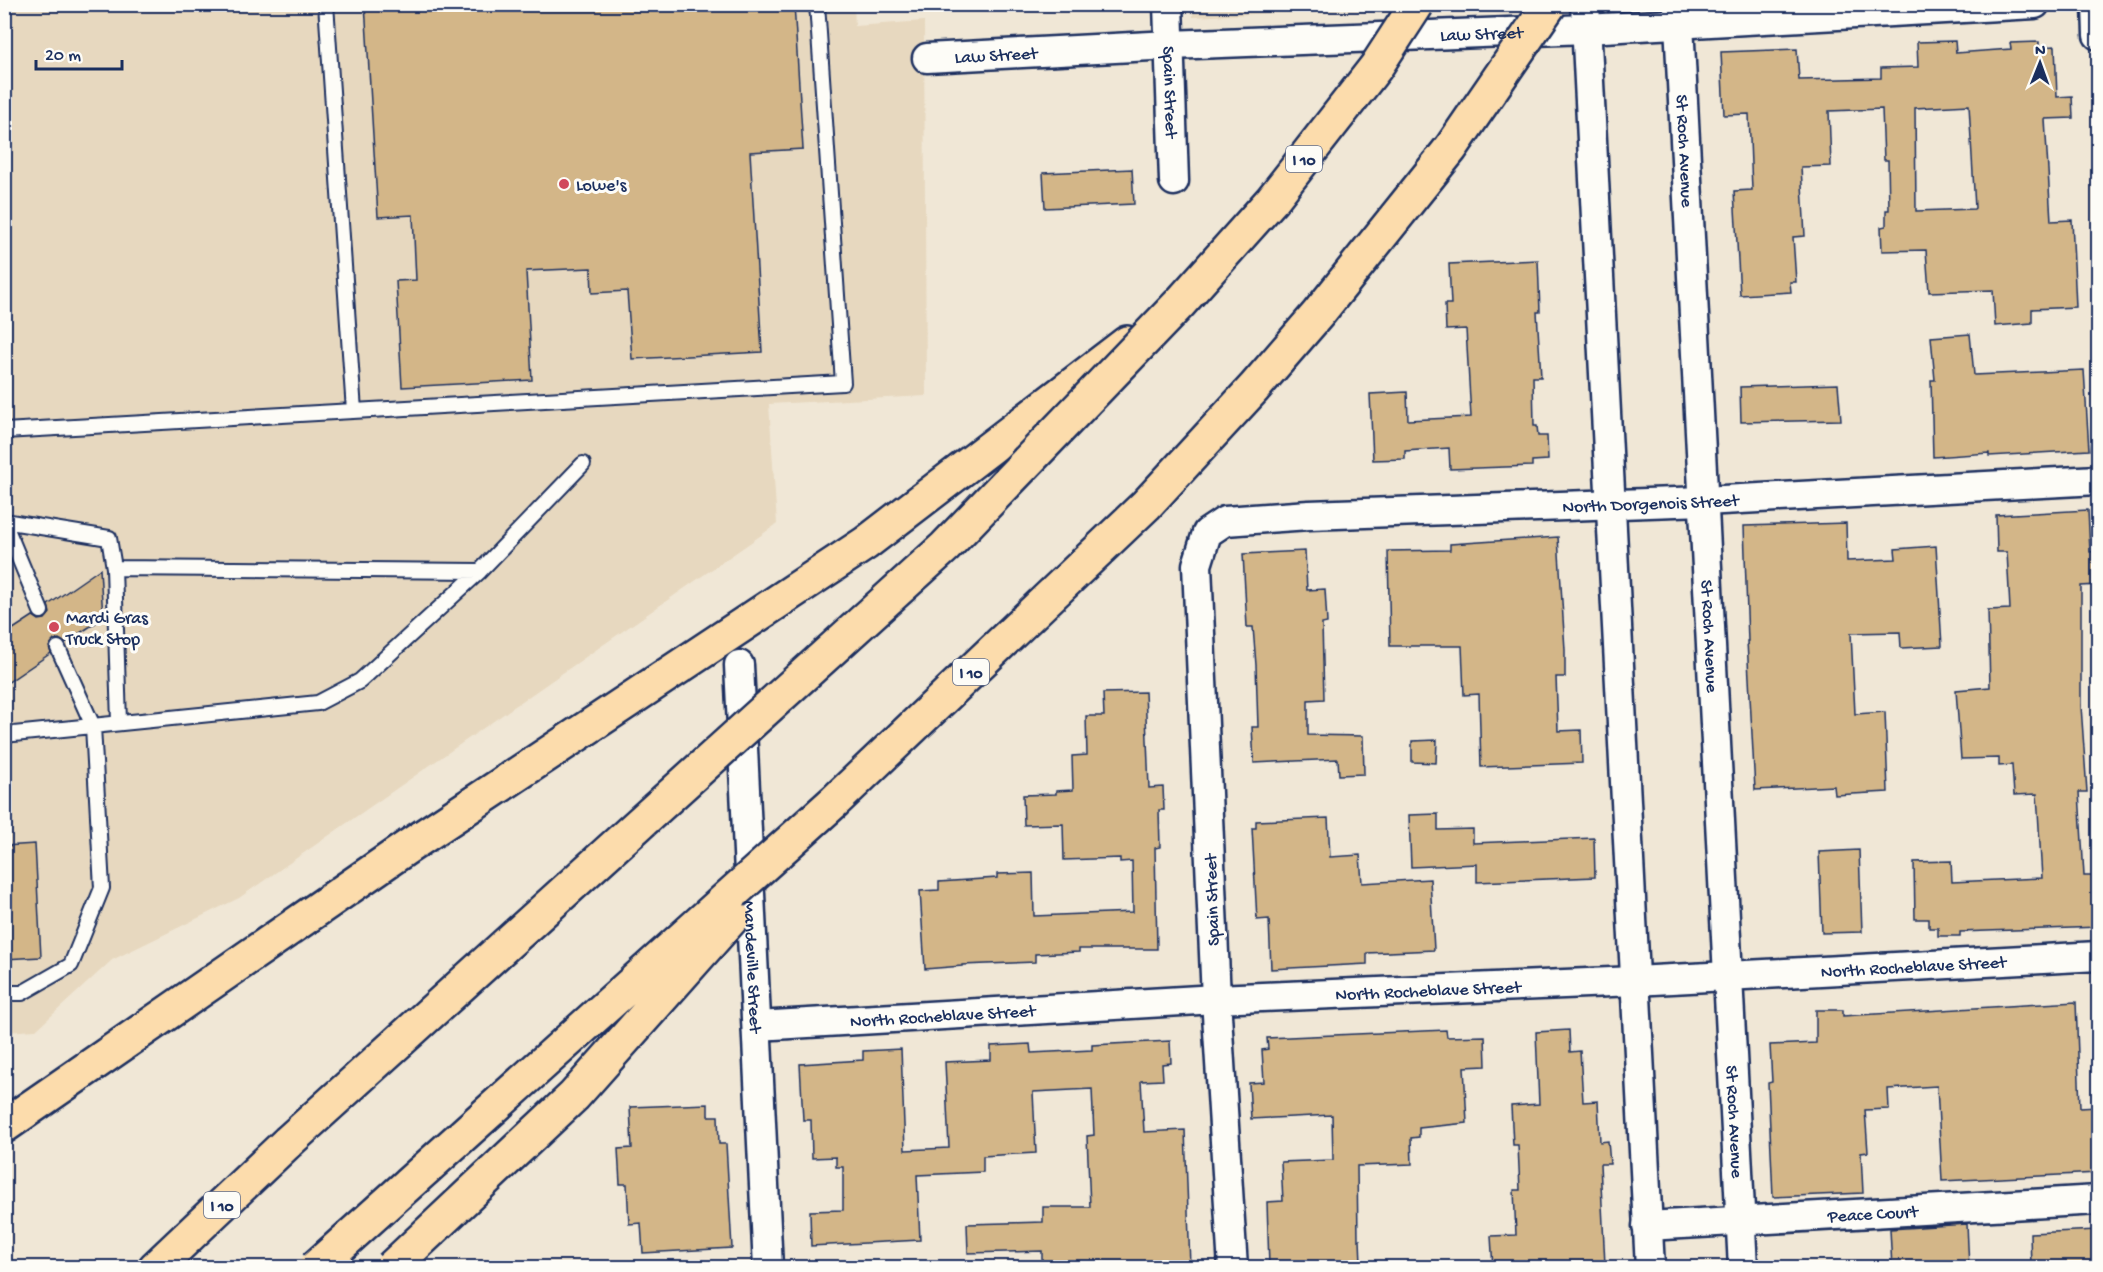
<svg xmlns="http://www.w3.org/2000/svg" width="2103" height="1272" viewBox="0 0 2103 1272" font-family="'Gochi Hand',sans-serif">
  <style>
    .built { fill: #e7d8bf }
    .building { fill: #d3b688; stroke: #1b2f5e; stroke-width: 1.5; fill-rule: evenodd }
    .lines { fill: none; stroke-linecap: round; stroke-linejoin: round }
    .lane-casing { stroke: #1b2f5e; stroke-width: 18 }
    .street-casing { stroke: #1b2f5e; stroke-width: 33 }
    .highway-casing { stroke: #1b2f5e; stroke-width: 38 }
    .lane { stroke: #fdfcf7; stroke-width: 14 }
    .street { stroke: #fdfcf7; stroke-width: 28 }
    .highway { stroke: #fcdcac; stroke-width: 33 }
    .highway-bridge-casing { stroke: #1b2f5e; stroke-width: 38; stroke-linecap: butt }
    .highway-bridge { stroke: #fcdcac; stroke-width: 33 }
    .poi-dot { fill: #d1495b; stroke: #fdfcf7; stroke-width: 2 }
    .labels { text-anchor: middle; stroke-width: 6; stroke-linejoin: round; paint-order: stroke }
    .shield { fill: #fdfcf7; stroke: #5f6c8c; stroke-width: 1.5 }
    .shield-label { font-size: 16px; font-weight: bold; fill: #1b2f5e }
    .street-label { font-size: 18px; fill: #1b2f5e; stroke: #fdfcf7 }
    .poi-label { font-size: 18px; fill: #1b2f5e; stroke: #fdfcf7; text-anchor: start }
  </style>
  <rect width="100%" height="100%" fill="#f0e7d6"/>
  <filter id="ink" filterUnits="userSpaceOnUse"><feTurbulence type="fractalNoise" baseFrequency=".0167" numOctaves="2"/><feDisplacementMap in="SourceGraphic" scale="12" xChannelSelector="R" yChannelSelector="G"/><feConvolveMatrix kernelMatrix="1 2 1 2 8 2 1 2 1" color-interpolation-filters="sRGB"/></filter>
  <g filter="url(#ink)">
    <path class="built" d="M 854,4 L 855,26 L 924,21 L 926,396 L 769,404 L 777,524 L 239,898 L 112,960 L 36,1030 L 5,1032 L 4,5 Z
      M 1193,5 L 1193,4 L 1340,5 L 1337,10 L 1193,17 Z"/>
    <path class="building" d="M 365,4 L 794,4 L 803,149 L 750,152 L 762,352 L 632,359 L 627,291 L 592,293 L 591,268 L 526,271 L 532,380 L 402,387 L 396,281 L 416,280 L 413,215 L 378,217 Z
      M 1955,41 L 1956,53 L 2011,49 L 2010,43 L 2039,42 L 2039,47 L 2055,46 L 2057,97 L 2072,96 L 2073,118 L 2045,119 L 2051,221 L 2072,220 L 2076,307 L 2032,309 L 2032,323 L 1995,326 L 1993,290 L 1929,292 L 1926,250 L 1882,251 L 1881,227 L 1886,226 L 1886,210 L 1889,210 L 1888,160 L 1884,160 L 1882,109 L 1829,111 L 1831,166 L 1801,167 L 1805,236 L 1793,237 L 1796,282 L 1790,282 L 1791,292 L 1740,295 L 1734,191 L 1752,190 L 1749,114 L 1724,115 L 1721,52 L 1797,49 L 1799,80 L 1881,78 L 1881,68 L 1918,67 L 1917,42 ZM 1969,105 L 1975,208 L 1974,209 L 1916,211 L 1915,108 Z
      M 1132,169 L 1134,204 L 1045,208 L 1043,173 Z
      M 1538,260 L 1540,312 L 1537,312 L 1541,377 L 1533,377 L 1534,426 L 1537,426 L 1538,436 L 1547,436 L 1548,460 L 1532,461 L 1532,466 L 1450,469 L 1449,448 L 1405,451 L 1405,459 L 1373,460 L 1370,394 L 1407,392 L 1408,420 L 1471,417 L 1466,329 L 1446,330 L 1445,304 L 1451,304 L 1449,264 Z
      M 1970,334 L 1974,375 L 2084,370 L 2089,450 L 1989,456 L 1989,453 L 1933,457 L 1931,380 L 1935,380 L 1931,337 Z
      M 1838,384 L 1841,420 L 1741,422 L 1740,387 Z
      M 2088,510 L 2090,552 L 2097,551 L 2098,585 L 2081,586 L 2081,706 L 2087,792 L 2079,792 L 2084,876 L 2098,876 L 2098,927 L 1960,932 L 1960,936 L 1938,936 L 1938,928 L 1929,928 L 1929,919 L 1915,919 L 1914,862 L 1951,861 L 1952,882 L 2042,878 L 2037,794 L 2014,795 L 2012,765 L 1999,766 L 1999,758 L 1961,759 L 1956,690 L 1990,687 L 1988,610 L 2010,609 L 2007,552 L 1997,552 L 1996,515 Z
      M 1846,523 L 1847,561 L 1896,559 L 1895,549 L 1936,546 L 1942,646 L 1901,648 L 1900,632 L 1851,633 L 1855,714 L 1885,712 L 1888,792 L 1835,795 L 1834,786 L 1755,790 L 1747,641 L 1748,641 L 1744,526 Z
      M 1558,537 L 1565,650 L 1565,677 L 1556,677 L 1558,731 L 1581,730 L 1582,763 L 1481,767 L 1479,694 L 1464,695 L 1462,646 L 1390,646 L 1388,551 L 1450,550 L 1450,544 Z
      M 1305,551 L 1307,590 L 1325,589 L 1327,623 L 1322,624 L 1324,699 L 1308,700 L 1308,735 L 1363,736 L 1364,774 L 1339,775 L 1338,759 L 1254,763 L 1252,727 L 1258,727 L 1256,665 L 1253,627 L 1247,627 L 1243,554 Z
      M 100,569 L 103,618 L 65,643 L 59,639 L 54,640 L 49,647 L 51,653 L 4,685 L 4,635 L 33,616 L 39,620 L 45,619 L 50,613 L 48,605 Z
      M 1145,692 L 1149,788 L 1163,787 L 1164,810 L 1159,810 L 1160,847 L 1155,848 L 1157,949 L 1079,949 L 1079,952 L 1035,954 L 1035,962 L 962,965 L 962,966 L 925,969 L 920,891 L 939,890 L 939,882 L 997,878 L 997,874 L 1033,873 L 1034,916 L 1133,912 L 1132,861 L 1120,862 L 1120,858 L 1064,860 L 1063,824 L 1024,825 L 1023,795 L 1056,794 L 1056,791 L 1073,790 L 1072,756 L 1087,755 L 1086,716 L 1104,716 L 1103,693 Z
      M 1437,740 L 1436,763 L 1412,762 L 1412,741 Z
      M 1438,814 L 1438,830 L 1473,829 L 1473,843 L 1594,838 L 1595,877 L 1477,882 L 1477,864 L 1411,867 L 1409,815 Z
      M 1328,818 L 1330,857 L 1360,855 L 1362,883 L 1430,879 L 1434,950 L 1367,953 L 1367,964 L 1271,969 L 1269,919 L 1257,920 L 1252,828 L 1256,828 L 1256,821 Z
      M 35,844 L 41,957 L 4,959 L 4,846 Z
      M 1859,850 L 1862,932 L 1822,933 L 1819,852 Z
      M 2076,1002 L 2080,1108 L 2098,1107 L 2098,1173 L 1942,1181 L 1937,1086 L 1888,1089 L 1889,1109 L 1865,1110 L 1868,1152 L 1861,1153 L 1863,1193 L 1773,1197 L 1768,1083 L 1772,1082 L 1770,1045 L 1816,1043 L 1816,1010 L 1843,1010 L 1843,1016 Z
      M 1446,1030 L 1447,1037 L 1485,1036 L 1486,1066 L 1464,1067 L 1467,1123 L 1419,1128 L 1419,1137 L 1411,1138 L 1412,1164 L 1357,1166 L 1358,1240 L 1360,1240 L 1361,1263 L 1269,1266 L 1267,1202 L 1283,1201 L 1281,1162 L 1333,1160 L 1332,1115 L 1251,1119 L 1249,1083 L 1264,1082 L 1262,1050 L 1268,1049 L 1267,1038 Z
      M 1569,1030 L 1570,1052 L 1580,1051 L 1583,1102 L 1598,1101 L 1600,1142 L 1608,1141 L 1610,1164 L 1600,1164 L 1605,1265 L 1557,1268 L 1493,1268 L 1491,1236 L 1516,1235 L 1514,1190 L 1520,1190 L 1518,1145 L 1513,1145 L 1511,1106 L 1539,1104 L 1536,1032 Z
      M 1170,1041 L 1171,1063 L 1162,1064 L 1163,1080 L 1141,1081 L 1144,1132 L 1185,1130 L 1190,1266 L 1042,1268 L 1042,1251 L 968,1253 L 967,1224 L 1043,1222 L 1043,1207 L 1090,1207 L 1087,1136 L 1094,1135 L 1092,1089 L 1033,1092 L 1036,1153 L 983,1156 L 983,1172 L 917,1175 L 920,1240 L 811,1246 L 810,1211 L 843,1210 L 843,1167 L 836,1167 L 836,1157 L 812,1158 L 811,1120 L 803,1120 L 800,1064 L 863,1060 L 863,1051 L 901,1049 L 905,1150 L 949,1148 L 945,1062 L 991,1060 L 991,1046 L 1030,1044 L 1031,1053 L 1092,1050 L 1092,1045 Z
      M 708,1104 L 708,1116 L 718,1116 L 719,1144 L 726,1144 L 732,1248 L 643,1253 L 641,1223 L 629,1224 L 627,1184 L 620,1184 L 618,1149 L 632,1148 L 630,1107 Z
      M 1967,1224 L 1969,1268 L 1892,1268 L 1890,1229 Z
      M 2098,1230 L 2098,1268 L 2031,1268 L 2030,1233 Z"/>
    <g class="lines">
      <g class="lane-casing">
        <path id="lane" d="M 326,4 L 354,411
          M 4,431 L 843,383 L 817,4
          M 4,521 L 109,538 L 114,568 L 119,722
          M 4,522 L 41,611
          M 114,568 L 480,571
          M 4,735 L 318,703 L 360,681 L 480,571 L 583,464
          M 4,993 L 22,993 L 71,965 L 102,888 L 93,726 L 58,648"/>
      </g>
      <g class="street-casing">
        <g id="street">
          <path id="s1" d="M 1168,4 L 1174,181"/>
          <path d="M 1585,4 L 1650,1268"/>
          <path id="s2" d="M 1678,4 L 1743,1268"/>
          <path d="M 2097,4 L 2098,35"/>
          <path id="s3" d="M 927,58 L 1170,45 L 1586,29 L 2035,4"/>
          <path id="s4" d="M 739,665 L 768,1268"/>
          <path id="s5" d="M 757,1026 L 1216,999 L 1635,981 L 2098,956"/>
          <path id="s6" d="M 1647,1226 L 2098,1200"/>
          <path id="s7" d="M 1233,1268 L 1216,999 L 1197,565 L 1207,533 L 1225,521 L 1309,515 L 1704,501 L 2098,480"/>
        </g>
      </g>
      <g class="highway-casing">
        <path id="highway" d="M 4,1126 L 406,848 L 866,543 L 1127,343
          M 155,1268 L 288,1142"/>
      </g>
      <use href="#lane" class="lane"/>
      <use href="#street" class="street"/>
      <use href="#highway" class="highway"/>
      <g class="highway-bridge-casing">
        <path id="highway-bridge" d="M 288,1142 L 945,547 L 1180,303 L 1272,200 L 1376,67 L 1417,4
          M 315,1268 L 835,801 L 1146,505 L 1254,388 L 1318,314 L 1451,148 L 1550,4
          M 391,1268 L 574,1096 L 733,917"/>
      </g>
      <use href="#highway-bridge" class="highway-bridge"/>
    </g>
  </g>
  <g class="poi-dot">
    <circle cx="564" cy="184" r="6"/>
    <circle cx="54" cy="627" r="6"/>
  </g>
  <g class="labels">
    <g class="shield">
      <rect x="1286" y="146" width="36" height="26" rx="4.5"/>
      <rect x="953" y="659" width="36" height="26" rx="4.5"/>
      <rect x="204" y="1192" width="36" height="26" rx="4.5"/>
    </g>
    <g class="shield-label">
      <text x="1304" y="165">I 10</text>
      <text x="971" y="678">I 10</text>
      <text x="222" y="1211">I 10</text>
    </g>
    <g class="street-label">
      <text dy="6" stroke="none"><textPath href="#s3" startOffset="555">Law Street</textPath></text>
      <text dy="6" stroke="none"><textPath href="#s3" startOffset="69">Law Street</textPath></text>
      <text dy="6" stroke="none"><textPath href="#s1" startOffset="88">Spain Street</textPath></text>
      <text dy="6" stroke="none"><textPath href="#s2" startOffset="147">St Roch Avenue</textPath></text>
      <text dy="6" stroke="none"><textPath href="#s7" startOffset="1185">North Dorgenois Street</textPath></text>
      <text dy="6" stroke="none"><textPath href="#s2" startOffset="633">St Roch Avenue</textPath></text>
      <text transform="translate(1211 900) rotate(-92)" y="6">Spain Street</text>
      <text dy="6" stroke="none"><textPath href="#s4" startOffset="302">Mandeville Street</textPath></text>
      <text dy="6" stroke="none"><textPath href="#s5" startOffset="1158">North Rocheblave Street</textPath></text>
      <text dy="6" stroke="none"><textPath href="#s5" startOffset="672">North Rocheblave Street</textPath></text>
      <text dy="6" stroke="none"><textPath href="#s5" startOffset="186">North Rocheblave Street</textPath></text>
      <text dy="6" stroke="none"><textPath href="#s2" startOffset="1119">St Roch Avenue</textPath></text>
      <text dy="6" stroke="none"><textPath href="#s6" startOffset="226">Peace Court</textPath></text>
    </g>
    <g class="poi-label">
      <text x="576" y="190">Lowe's</text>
      <text x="66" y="623">Mardi Gras<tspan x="66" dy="21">Truck Stop</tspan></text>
    </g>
  </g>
  <rect width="2103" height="1272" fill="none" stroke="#fdfcf7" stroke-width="24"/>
  <rect x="12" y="12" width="2079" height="1248" fill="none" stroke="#1b2f5e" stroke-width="2" filter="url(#ink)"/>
  <g transform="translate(2040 63) rotate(1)" stroke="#fdfcf7" stroke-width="4.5" paint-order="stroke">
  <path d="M0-4.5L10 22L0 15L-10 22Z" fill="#1b2f5e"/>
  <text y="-9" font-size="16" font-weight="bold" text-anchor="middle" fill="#1b2f5e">N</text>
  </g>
  <path d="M36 60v9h86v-9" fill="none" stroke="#1b2f5e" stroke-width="3"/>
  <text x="45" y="60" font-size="18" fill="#1b2f5e" stroke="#fdfcf7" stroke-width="4.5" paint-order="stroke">20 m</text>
</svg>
